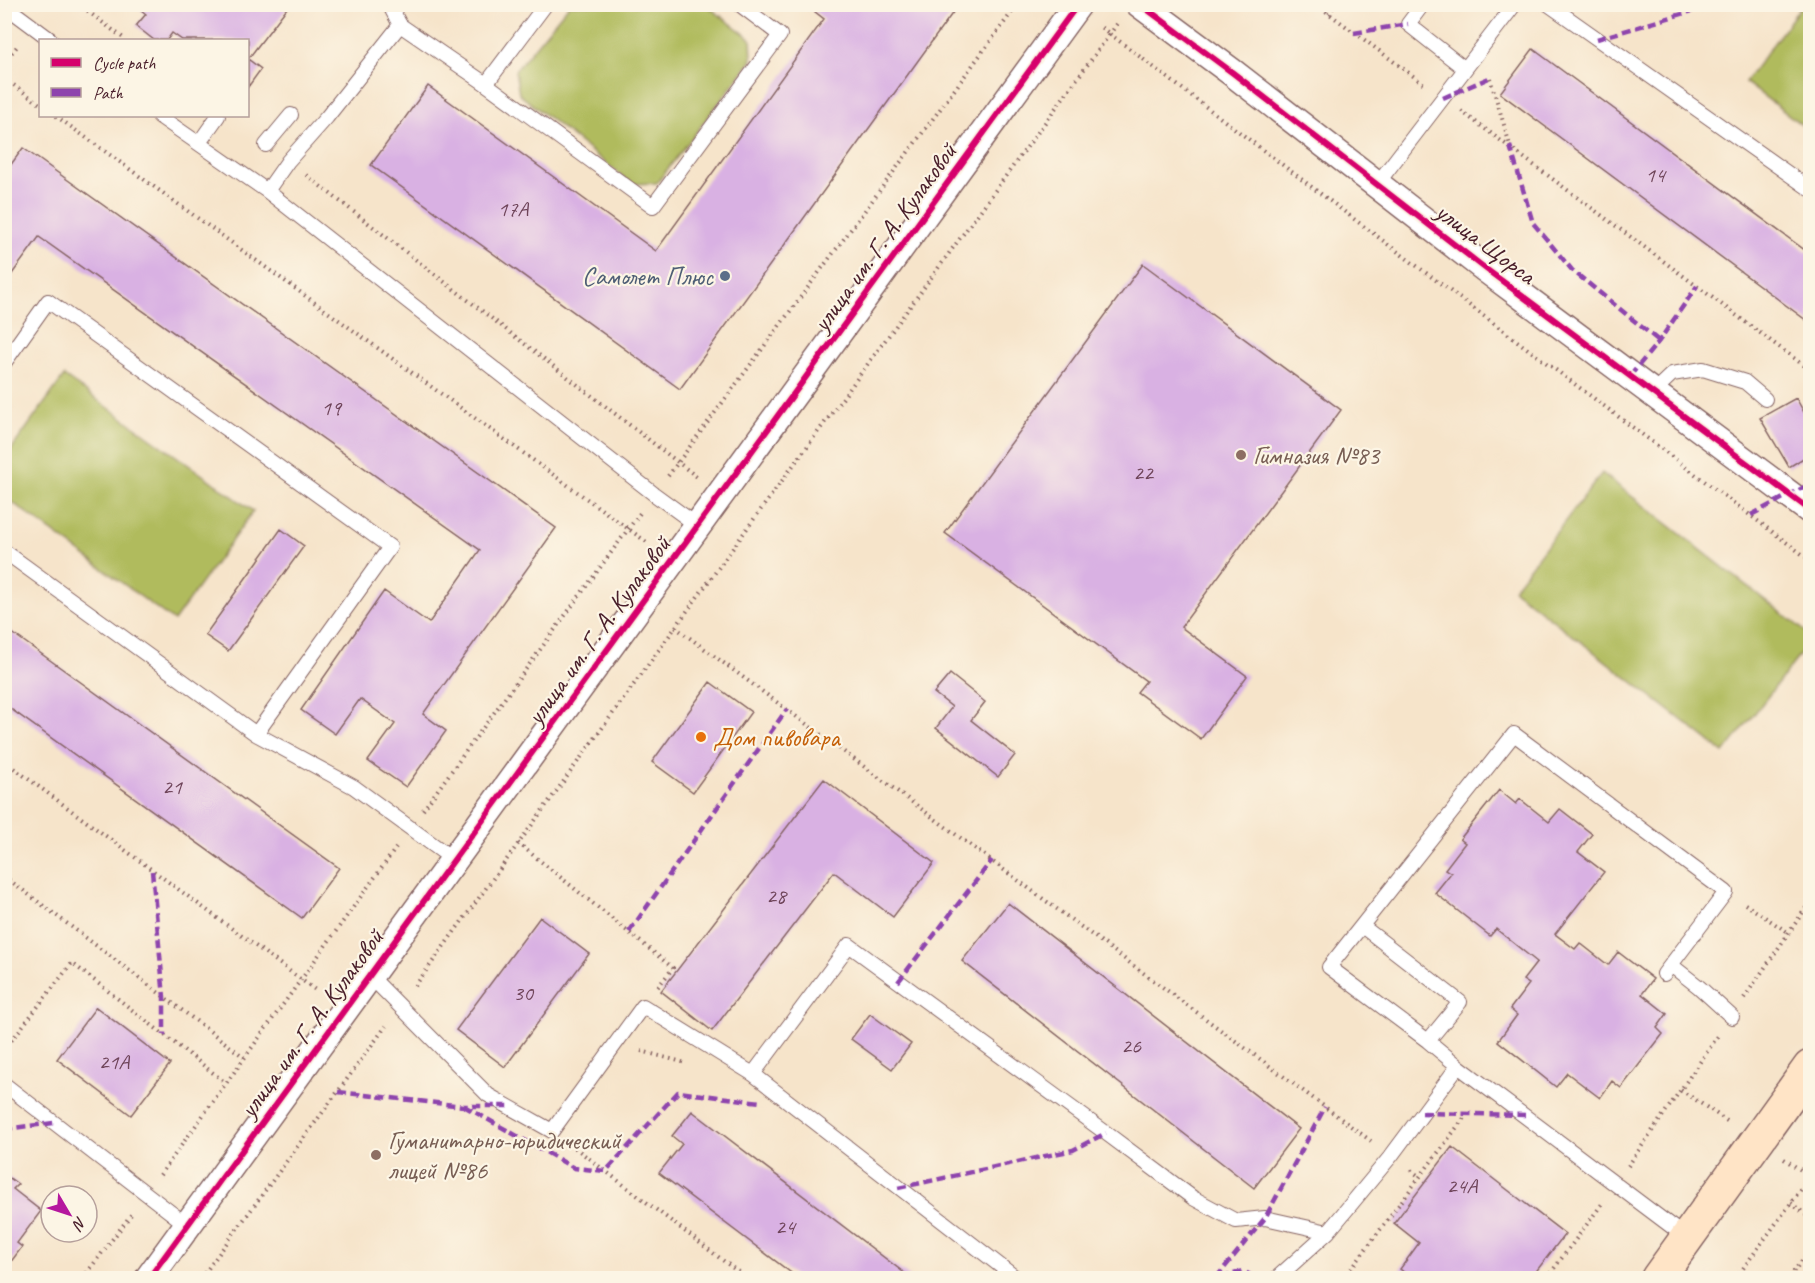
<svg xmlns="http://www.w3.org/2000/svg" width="1815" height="1283" viewBox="0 0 1815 1283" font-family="Caveat,sans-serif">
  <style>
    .green { fill: #b0bb5d; stroke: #7d6d44; stroke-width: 1.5 }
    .building { fill: #d9b1e3 }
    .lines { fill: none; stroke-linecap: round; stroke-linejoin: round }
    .lane-casing { stroke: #866463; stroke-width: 16 }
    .street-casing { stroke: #866463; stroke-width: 30 }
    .secondary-casing { stroke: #866463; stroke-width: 36 }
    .path { stroke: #866463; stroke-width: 4; stroke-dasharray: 1.5 4.5; stroke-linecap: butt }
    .lane { stroke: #fff; stroke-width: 14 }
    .street { stroke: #fff; stroke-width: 27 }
    .secondary { stroke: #ffe4c6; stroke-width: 33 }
    .quiet { stroke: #8e44ad; stroke-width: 4.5; stroke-dasharray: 9 4.5; stroke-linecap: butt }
    .cycleway-casing { stroke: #fcf5e5; stroke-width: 10 }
    .cycleway { stroke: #d6006c; stroke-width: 6 }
    .service-dot { fill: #5c6f8a; stroke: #fcf5e5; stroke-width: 2 }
    .education-dot { fill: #8d6e63; stroke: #fcf5e5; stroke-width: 2 }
    .food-dot { fill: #e8710a; stroke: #fcf5e5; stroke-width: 2 }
    .labels { text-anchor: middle; stroke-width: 4.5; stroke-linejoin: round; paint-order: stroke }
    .number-label { font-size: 22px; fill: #6e4459 }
    .street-label { font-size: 26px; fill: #4a1f2b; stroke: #fcf5e5 }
    .service-label { font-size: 26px; fill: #4e5e75; stroke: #fcf5e5; text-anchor: end }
    .education-label { font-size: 26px; fill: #785e54; stroke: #fcf5e5; text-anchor: start }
    .food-label { font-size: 26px; fill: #c56008; stroke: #fcf5e5; text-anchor: start }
  </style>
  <rect width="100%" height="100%" fill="#fcf5e5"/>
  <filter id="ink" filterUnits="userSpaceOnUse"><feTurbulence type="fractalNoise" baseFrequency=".0167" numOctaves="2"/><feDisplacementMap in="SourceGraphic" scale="12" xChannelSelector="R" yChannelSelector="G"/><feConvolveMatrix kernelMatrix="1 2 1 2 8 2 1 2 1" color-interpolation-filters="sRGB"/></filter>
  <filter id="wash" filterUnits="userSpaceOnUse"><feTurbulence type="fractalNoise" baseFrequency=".008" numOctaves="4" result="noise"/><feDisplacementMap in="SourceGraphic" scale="24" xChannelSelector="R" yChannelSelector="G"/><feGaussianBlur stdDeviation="1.35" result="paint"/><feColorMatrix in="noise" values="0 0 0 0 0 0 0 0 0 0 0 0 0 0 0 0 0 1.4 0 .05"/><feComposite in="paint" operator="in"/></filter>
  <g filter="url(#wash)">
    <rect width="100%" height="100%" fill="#f6e4ca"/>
    <path class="green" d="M 569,5 L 706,5 L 751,39 L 752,60 L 657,183 L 632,184 L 519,94 L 515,71 Z
      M 1802,5 L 1810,5 L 1810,131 L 1745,82 Z
      M 64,376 L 253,511 L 174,621 L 5,497 L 5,458 Z
      M 1602,473 L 1810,635 L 1810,642 L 1724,753 L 1513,589 Z"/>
    <g id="blocks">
      <path class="building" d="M 134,4 L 290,4 L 248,59 L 261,69 L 248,87 L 248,40 L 182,40 L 172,33 L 167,40 L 154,40 L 136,26 L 146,14 Z
        M 805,4 L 959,4 L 680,389 L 371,165 L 428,86 L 656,251 L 824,19 Z
        M 1533,49 L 1810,254 L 1810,323 L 1500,93 Z
        M 23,148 L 556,528 L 423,714 L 446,731 L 406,787 L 368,761 L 395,724 L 360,699 L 335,734 L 301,710 L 384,591 L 429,623 L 480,550 L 39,237 L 4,285 L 4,174 Z
        M 1143,264 L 1341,410 L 1181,627 L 1247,676 L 1201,739 L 1137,692 L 1146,681 L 945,533 Z
        M 1796,398 L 1810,423 L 1810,454 L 1789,467 L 1760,418 Z
        M 281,529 L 304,546 L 228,651 L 205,635 Z
        M 4,627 L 339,868 L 302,918 L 4,704 Z
        M 950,674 L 985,702 L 971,720 L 1015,755 L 998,777 L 936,728 L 952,707 L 934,693 Z
        M 710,682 L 751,712 L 693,792 L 652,762 Z
        M 824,779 L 934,863 L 893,917 L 834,872 L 712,1031 L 661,991 Z
        M 1499,790 L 1516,804 L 1520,799 L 1549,822 L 1560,809 L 1592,834 L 1578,852 L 1604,872 L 1555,934 L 1575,949 L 1580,943 L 1608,965 L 1618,952 L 1653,979 L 1642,994 L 1667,1014 L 1657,1028 L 1663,1034 L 1621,1088 L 1612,1081 L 1600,1098 L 1567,1073 L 1556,1087 L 1498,1041 L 1517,1015 L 1510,1009 L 1529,984 L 1523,980 L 1537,962 L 1496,929 L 1490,936 L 1435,893 L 1451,873 L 1445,869 L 1465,843 L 1460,839 Z
        M 1008,903 L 1299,1129 L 1254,1188 L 962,961 Z
        M 540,917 L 589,954 L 505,1067 L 456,1030 Z
        M 96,1007 L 170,1064 L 131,1115 L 57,1059 Z
        M 870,1014 L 911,1044 L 892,1069 L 851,1039 Z
        M 692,1111 L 911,1278 L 798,1278 L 659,1173 L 682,1144 L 672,1136 Z
        M 1452,1147 L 1565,1234 L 1531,1278 L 1401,1278 L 1405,1273 L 1400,1269 L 1419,1243 L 1394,1223 Z
        M 4,1174 L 18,1184 L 13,1189 L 41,1211 L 17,1243 L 22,1247 L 4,1271 Z"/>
    </g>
  </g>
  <g filter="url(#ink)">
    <use href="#blocks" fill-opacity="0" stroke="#866463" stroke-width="1.5"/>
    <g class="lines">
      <g class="lane-casing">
        <path id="lane" d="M 389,4 L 400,25
          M 1423,4 L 1408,24 L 1465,69
          M 1548,4 L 1810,189
          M 4,5 L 51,40
          M 486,84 L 546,4
          M 159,116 L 267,191 L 654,494 L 698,526
          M 199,143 L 218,116
          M 266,145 L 291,115
          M 1377,184 L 1515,4
          M 267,191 L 288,161 L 327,117 L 400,25 L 486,84 L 653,206 L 780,35 L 739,4
          M 4,363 L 48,301 L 390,547 L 256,734
          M 1652,393 L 1672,374 L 1703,369 L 1745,382 L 1765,399
          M 4,551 L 256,734 L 354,787 L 454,860
          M 1362,926 L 1460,1002 L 1428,1041 L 1329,967 L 1514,734 L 1726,892 L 1664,974
          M 1671,965 L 1699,987 L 1732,1017
          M 370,976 L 488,1095 L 552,1131 L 643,1006 L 753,1074 L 1016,1278
          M 1428,1041 L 1458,1066
          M 753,1074 L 849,945 L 1106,1133 L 1193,1198 L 1236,1221 L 1265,1218 L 1328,1232
          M 4,1084 L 187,1225
          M 1277,1278 L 1328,1232 L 1391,1156 L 1458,1066 L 1687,1238"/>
      </g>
      <g class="street-casing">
        <path id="street" d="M 1140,4 L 1233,73 L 1486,269 L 1810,510
          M 149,1278 L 1078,4"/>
      </g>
      <g class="secondary-casing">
        <path id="secondary" d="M 1658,1278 L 1810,1067"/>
      </g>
      <path class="path" d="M 78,4 L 126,40
        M 1316,4 L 1424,84
        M 1329,14 L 1335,4
        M 1117,24 L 1110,34 L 1350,216 L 1810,560
        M 4,62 L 19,44
        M 4,78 L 40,104
        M 1490,78 L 1510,145
        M 1461,111 L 1810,370
        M 56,116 L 648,543
        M 306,175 L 697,477
        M 668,476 L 1018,4
        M 675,627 L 1371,1141
        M 4,761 L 318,992
        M 423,810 L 640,513
        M 518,843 L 673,968 L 657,988
        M 4,876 L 244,1057
        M 1745,904 L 1789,933
        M 415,986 L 754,519 L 1110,34 L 1099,26
        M 1744,998 L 1810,902
        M 4,1050 L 72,963 L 226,1083
        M 641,1051 L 686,1063
        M 1681,1090 L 1730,1123
        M 570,1144 L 746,1278
        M 1784,1159 L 1810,1176
        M 1628,1166 L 1718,1036
        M 1411,1170 L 1420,1177
        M 160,1175 L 396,848
        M 1791,1203 L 1810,1218
        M 83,1278 L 133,1212
        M 201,1278 L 386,1026
        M 1344,1278 L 1467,1114
        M 1547,1278 L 1602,1204
        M 1736,1278 L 1810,1177
        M 1793,1278 L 1794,1271 L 1810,1250"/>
      <use href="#lane" class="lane"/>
      <use href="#street" class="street"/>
      <use href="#secondary" class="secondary"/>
      <path class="quiet" d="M 1354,33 L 1408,24
        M 1597,39 L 1716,4
        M 1443,98 L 1489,78
        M 1510,146 L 1533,223 L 1572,270 L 1659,341
        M 1630,376 L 1659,341 L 1697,286
        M 1751,515 L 1810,484
        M 152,871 L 164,997 L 164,1035
        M 629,932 L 787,709
        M 898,982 L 992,860
        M 338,1092 L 464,1106 L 509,1106
        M 464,1106 L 574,1168 L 606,1171 L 678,1092 L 760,1102
        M 1422,1113 L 1525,1115
        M 4,1129 L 54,1123
        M 898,1188 L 1073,1150 L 1106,1133
        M 1216,1278 L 1265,1218 L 1325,1107
        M 1221,1278 L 1243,1271 L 1256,1278"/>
      <g class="cycleway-casing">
        <path id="cycleway" d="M 1140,4 L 1233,73 L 1486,269 L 1810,510
          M 149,1278 L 1078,4"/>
      </g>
      <use href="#cycleway" class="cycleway"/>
    </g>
  </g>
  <circle class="service-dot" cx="725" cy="276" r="6"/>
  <g class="education-dot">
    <circle cx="1241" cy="455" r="6"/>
    <circle cx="376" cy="1155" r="6"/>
  </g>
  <circle class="food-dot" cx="701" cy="737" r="6"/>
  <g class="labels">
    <g class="number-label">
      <text x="1655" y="182">14</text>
      <text x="513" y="216">17А</text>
      <text x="331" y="415">19</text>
      <text x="1143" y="480">22</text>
      <text x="172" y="794">21</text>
      <text x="776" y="903">28</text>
      <text x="523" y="1000">30</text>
      <text x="1131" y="1053">26</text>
      <text x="114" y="1069">21А</text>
      <text x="1462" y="1193">24А</text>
      <text x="785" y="1234">24</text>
    </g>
    <g class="street-label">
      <text transform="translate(884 237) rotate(-54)" y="9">улица им. Г. А. Кулаковой</text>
      <text transform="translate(1486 243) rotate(37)" y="9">улица Щорса</text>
      <text transform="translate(598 630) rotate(-54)" y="9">улица им. Г. А. Кулаковой</text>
      <text transform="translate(311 1023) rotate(-54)" y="9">улица им. Г. А. Кулаковой</text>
    </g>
    <g class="service-label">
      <text x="713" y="285">Самолет Плюс</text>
    </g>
    <g class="education-label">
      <text x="1253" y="464">Гимназия №83</text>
      <text x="388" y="1149">Гуманитарно-юридический<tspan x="388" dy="30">лицей №86</tspan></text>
    </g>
    <g class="food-label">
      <text x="713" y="746">Дом пивовара</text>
    </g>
  </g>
  <rect width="1815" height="1283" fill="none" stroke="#fcf5e5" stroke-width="24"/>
  <rect x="39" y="39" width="210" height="78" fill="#fcf5e5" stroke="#b59f9b" stroke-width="1.5"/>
  <rect x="51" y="58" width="30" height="9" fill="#d6006c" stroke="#b59f9b" stroke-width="1.5"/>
  <text x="93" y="69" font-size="18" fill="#4a1f2b">Cycle path</text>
  <rect x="51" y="88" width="30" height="9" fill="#8e44ad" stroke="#b59f9b" stroke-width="1.5"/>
  <text x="93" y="99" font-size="18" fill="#4a1f2b">Path</text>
  <g transform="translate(69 1214) rotate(129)"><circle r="28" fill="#fcf5e5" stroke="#b59f9b" stroke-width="1.5"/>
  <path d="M0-4.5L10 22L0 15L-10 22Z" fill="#b5179e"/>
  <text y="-9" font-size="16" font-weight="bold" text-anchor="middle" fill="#4a1f2b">N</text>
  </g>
</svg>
